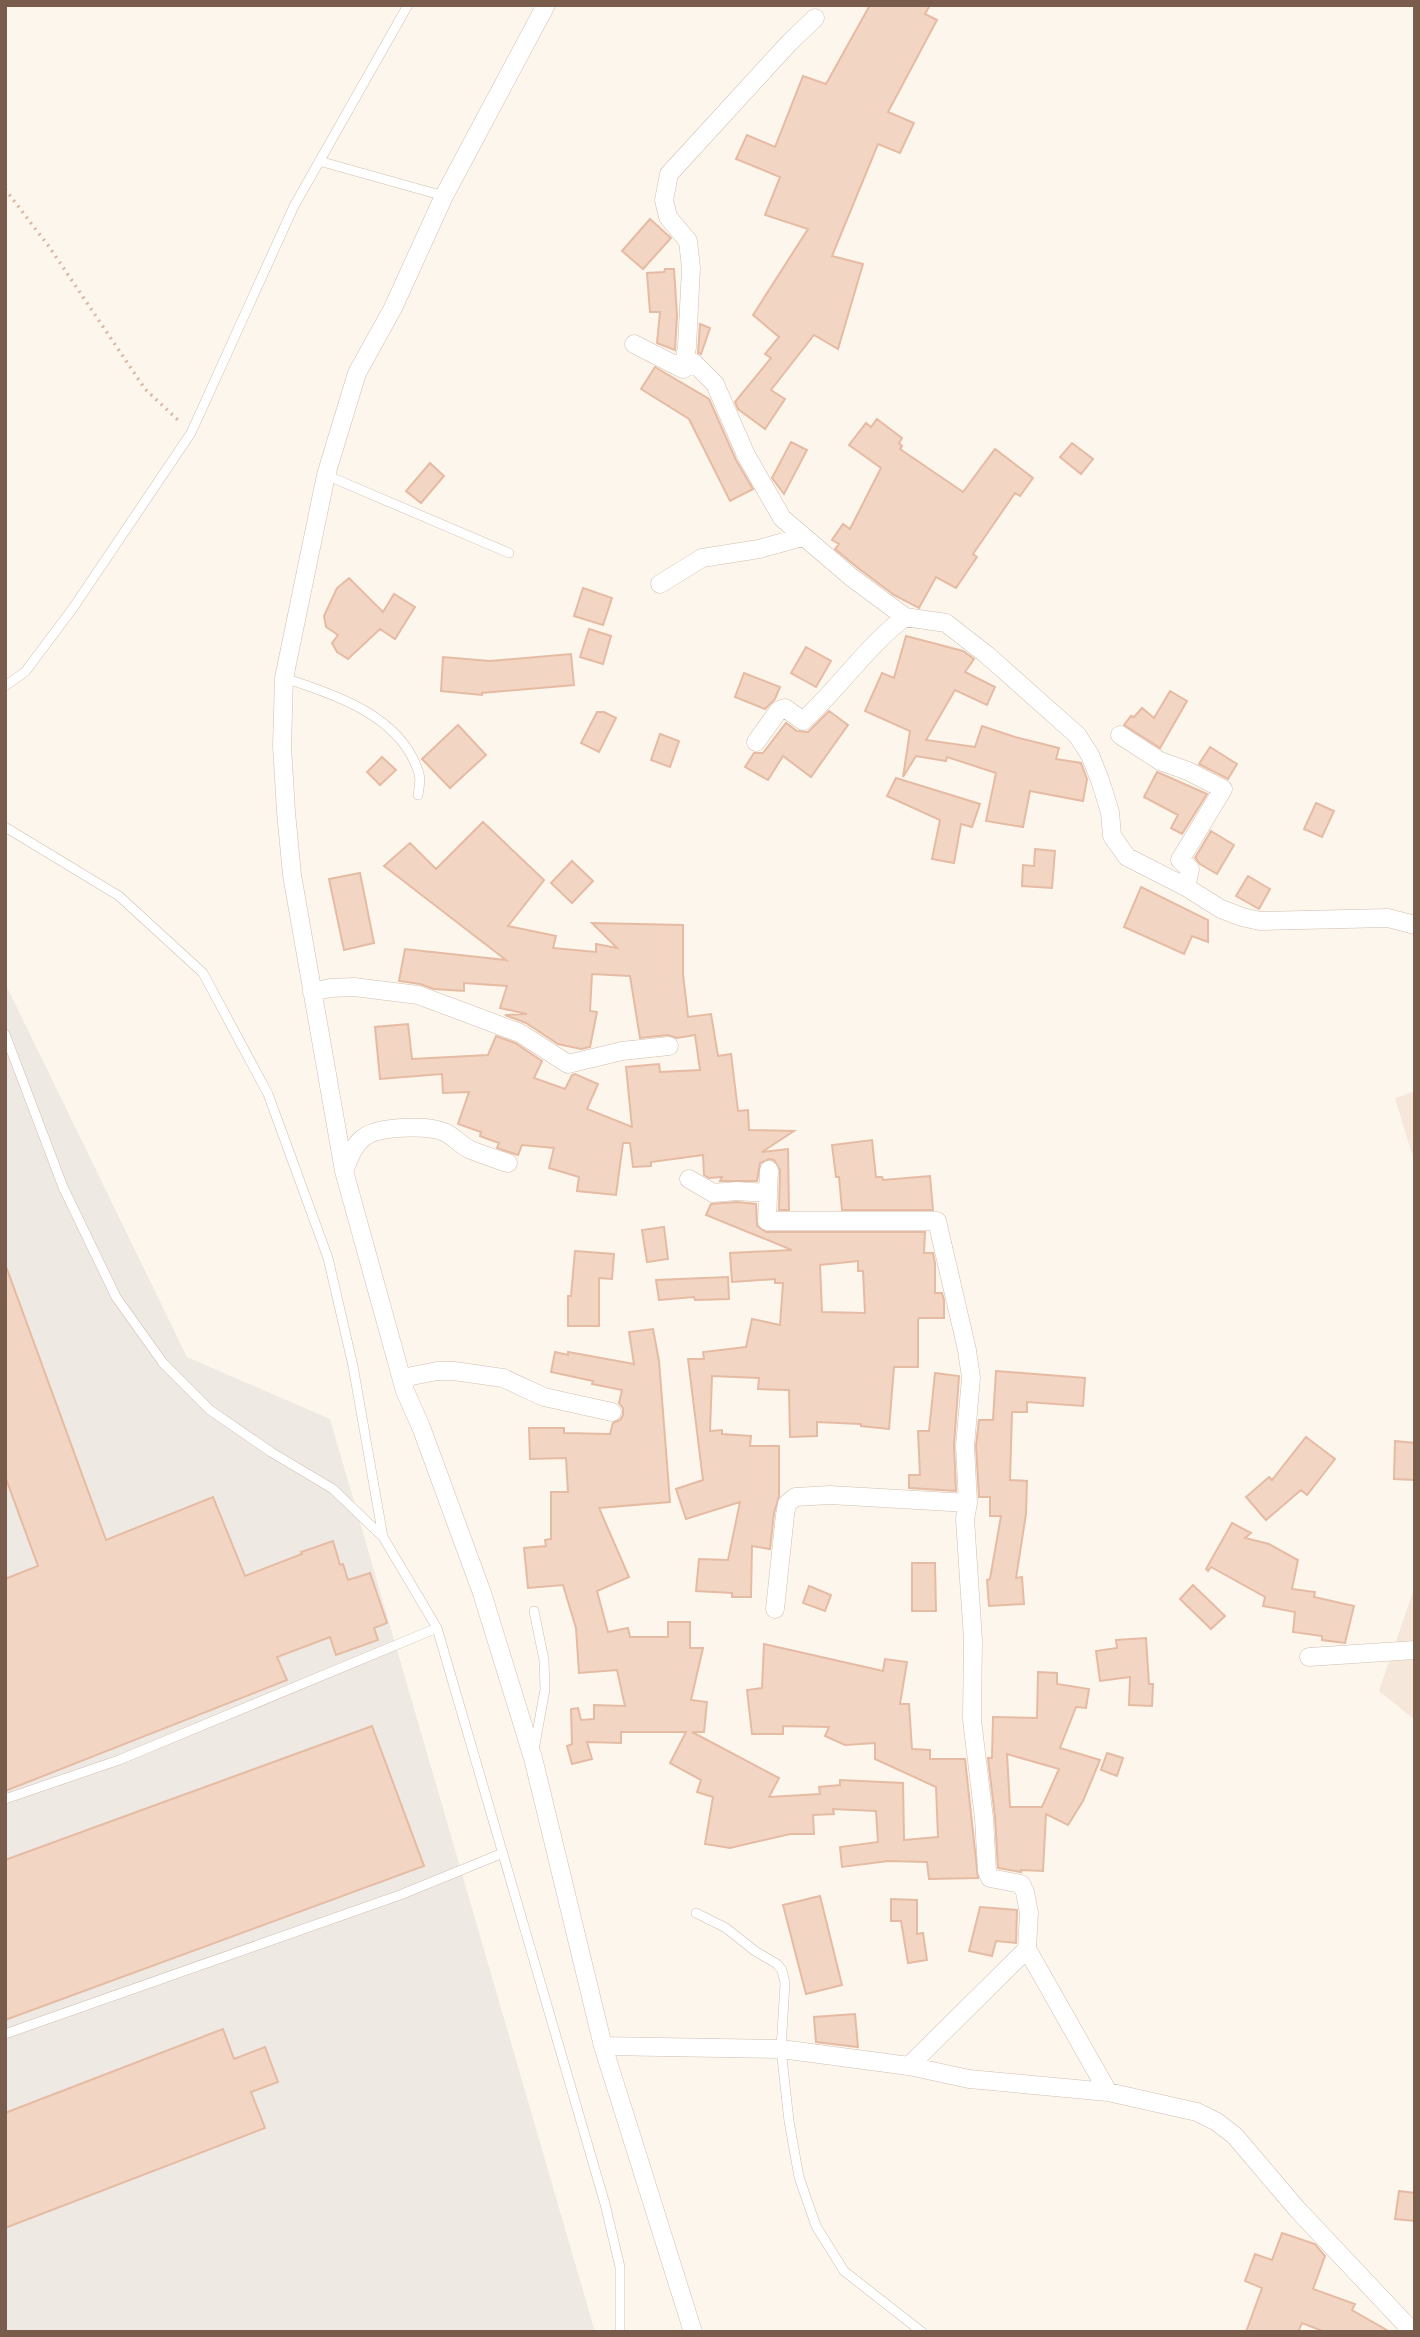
<svg xmlns="http://www.w3.org/2000/svg" width="1420" height="2337" viewBox="0 0 1420 2337" font-family="'Fira Sans',sans-serif">
  <style>
    .residential { fill: #f5e8da }
    .industrial { fill: #efe9e4 }
    .building { fill: #f3d5c3; stroke: #e6bba3; stroke-width: 2; fill-rule: evenodd }
    .lines { fill: none; stroke-linecap: round; stroke-linejoin: round }
    .service-casing { stroke: #d1beb0; stroke-width: 10 }
    .minor-casing { stroke: #d1beb0; stroke-width: 19 }
    .path { stroke: #d9b8a5; stroke-width: 3.5; stroke-dasharray: 2 5; stroke-linecap: butt }
    .service { stroke: #fff; stroke-width: 9 }
    .minor { stroke: #fff; stroke-width: 18 }
  </style>
  <rect width="100%" height="100%" fill="#fdf6ec"/>
  <path class="residential" d="M 1415,1091 L 1415,1164 L 1395,1098 Z
    M 1415,1586 L 1415,1720 L 1379,1691 Z"/>
  <path class="industrial" d="M 5,983 L 187,1357 L 330,1419 L 595,2332 L 5,2332 Z"/>
  <path class="building" d="M 870,5 L 930,5 L 925,14 L 937,20 L 888,112 L 914,123 L 900,153 L 878,144 L 832,256 L 863,264 L 838,349 L 814,335 L 771,390 L 785,399 L 765,429 L 738,409 L 735,402 L 771,358 L 765,354 L 779,337 L 753,315 L 808,229 L 765,215 L 780,177 L 736,159 L 747,135 L 775,147 L 803,76 L 826,84 Z
    M 650,219 L 671,238 L 643,269 L 622,251 Z
    M 665,269 L 674,269 L 677,316 L 675,350 L 657,343 L 660,312 L 650,312 L 647,273 L 664,272 Z
    M 700,324 L 710,328 L 701,354 L 698,353 Z
    M 655,367 L 709,399 L 736,460 L 753,489 L 730,501 L 689,419 L 641,389 Z
    M 877,419 L 902,438 L 899,443 L 902,446 L 900,449 L 963,492 L 995,449 L 1033,478 L 1020,496 L 1015,493 L 973,554 L 977,557 L 956,588 L 936,577 L 919,608 L 894,595 L 858,568 L 835,549 L 839,544 L 832,540 L 843,524 L 850,529 L 881,468 L 849,445 L 866,423 L 871,427 Z
    M 791,442 L 807,450 L 784,494 L 772,478 Z
    M 1072,443 L 1093,459 L 1081,474 L 1060,457 Z
    M 430,463 L 444,476 L 421,503 L 406,491 Z
    M 349,578 L 383,612 L 394,594 L 415,607 L 395,639 L 380,629 L 348,659 L 337,652 L 332,643 L 338,635 L 326,627 L 324,616 L 337,588 Z
    M 583,588 L 612,598 L 603,625 L 574,616 Z
    M 589,629 L 611,636 L 603,664 L 580,657 Z
    M 906,636 L 963,651 L 974,659 L 965,672 L 995,687 L 987,705 L 955,690 L 926,740 L 975,747 L 982,726 L 1015,737 L 1059,748 L 1056,759 L 1081,763 L 1087,779 L 1083,801 L 1030,791 L 1023,827 L 986,821 L 996,773 L 947,757 L 946,761 L 916,756 L 903,777 L 910,731 L 865,711 L 882,673 L 894,678 Z
    M 806,647 L 831,661 L 816,687 L 791,673 Z
    M 571,654 L 574,685 L 482,693 L 482,695 L 441,691 L 443,657 L 490,661 Z
    M 744,673 L 780,687 L 775,699 L 765,709 L 735,697 Z
    M 1170,691 L 1187,701 L 1160,748 L 1124,725 L 1131,716 L 1134,717 L 1142,708 L 1154,718 Z
    M 829,711 L 848,725 L 811,777 L 783,756 L 768,780 L 745,767 L 754,753 L 763,753 L 786,723 L 797,731 L 808,732 Z
    M 597,712 L 604,712 L 616,718 L 599,752 L 581,743 Z
    M 458,725 L 486,755 L 450,788 L 422,759 Z
    M 660,734 L 679,741 L 670,767 L 651,760 Z
    M 1210,747 L 1237,764 L 1228,779 L 1199,764 Z
    M 382,757 L 396,770 L 380,785 L 367,772 Z
    M 1157,772 L 1207,794 L 1182,834 L 1171,828 L 1178,815 L 1144,797 Z
    M 896,778 L 980,804 L 972,827 L 961,824 L 954,863 L 932,859 L 940,820 L 887,796 Z
    M 1316,803 L 1334,811 L 1322,837 L 1304,829 Z
    M 483,822 L 544,880 L 508,926 L 556,936 L 553,948 L 596,952 L 596,944 L 617,948 L 592,923 L 683,925 L 683,974 L 688,1017 L 711,1014 L 718,1056 L 731,1054 L 738,1111 L 748,1110 L 749,1130 L 794,1131 L 762,1152 L 788,1149 L 789,1210 L 779,1210 L 780,1170 L 774,1160 L 769,1159 L 760,1163 L 757,1181 L 720,1181 L 722,1177 L 709,1178 L 704,1175 L 703,1155 L 651,1162 L 651,1166 L 633,1167 L 630,1143 L 623,1143 L 616,1195 L 577,1191 L 579,1177 L 549,1168 L 554,1148 L 522,1145 L 518,1155 L 497,1148 L 499,1143 L 480,1136 L 481,1132 L 458,1124 L 469,1092 L 443,1093 L 442,1074 L 380,1079 L 375,1027 L 408,1024 L 412,1059 L 488,1055 L 496,1036 L 515,1043 L 542,1061 L 534,1078 L 565,1089 L 572,1075 L 575,1074 L 598,1084 L 587,1109 L 632,1127 L 626,1067 L 659,1064 L 660,1072 L 700,1070 L 695,1035 L 677,1038 L 668,1035 L 640,1038 L 630,976 L 592,974 L 590,1011 L 597,1012 L 590,1047 L 581,1049 L 558,1044 L 526,1023 L 505,1015 L 527,1014 L 500,1008 L 507,986 L 464,983 L 464,991 L 434,989 L 420,984 L 399,981 L 405,949 L 506,960 L 384,866 L 410,843 L 436,869 Z
    M 1211,831 L 1234,845 L 1217,874 L 1200,864 L 1195,858 Z
    M 1035,849 L 1055,851 L 1052,888 L 1022,886 L 1023,865 L 1034,866 Z
    M 572,861 L 593,881 L 572,903 L 551,883 Z
    M 360,873 L 374,943 L 344,950 L 329,879 Z
    M 1248,876 L 1270,889 L 1259,909 L 1236,896 Z
    M 1141,887 L 1208,920 L 1208,942 L 1192,936 L 1184,954 L 1124,927 Z
    M 872,1140 L 876,1177 L 882,1177 L 883,1180 L 930,1176 L 933,1210 L 842,1210 L 839,1177 L 836,1177 L 832,1145 Z
    M 737,1202 L 756,1204 L 757,1226 L 766,1232 L 925,1232 L 924,1253 L 933,1253 L 935,1263 L 935,1293 L 942,1293 L 944,1300 L 944,1318 L 919,1318 L 918,1320 L 918,1367 L 894,1367 L 889,1429 L 861,1426 L 861,1424 L 817,1422 L 817,1436 L 790,1437 L 789,1390 L 758,1389 L 759,1378 L 712,1376 L 710,1431 L 722,1430 L 722,1434 L 751,1436 L 750,1446 L 779,1446 L 779,1496 L 774,1513 L 770,1549 L 752,1546 L 751,1597 L 732,1597 L 732,1593 L 696,1591 L 699,1559 L 728,1560 L 740,1502 L 686,1519 L 676,1489 L 703,1480 L 688,1359 L 704,1359 L 703,1352 L 746,1347 L 752,1319 L 780,1325 L 783,1283 L 775,1283 L 775,1279 L 732,1282 L 730,1253 L 792,1250 L 706,1215 L 711,1204 ZM 858,1261 L 858,1271 L 863,1271 L 865,1313 L 822,1312 L 820,1265 Z
    M 664,1227 L 668,1259 L 647,1262 L 642,1230 Z
    M 575,1251 L 614,1254 L 612,1279 L 599,1278 L 599,1326 L 568,1326 L 568,1296 L 571,1296 Z
    M 7,1269 L 106,1540 L 213,1497 L 245,1576 L 302,1554 L 301,1552 L 333,1541 L 340,1565 L 343,1564 L 348,1580 L 370,1573 L 387,1623 L 374,1628 L 378,1640 L 336,1655 L 330,1637 L 277,1657 L 287,1680 L 5,1791 L 5,1579 L 38,1566 L 5,1476 L 5,1270 Z
    M 728,1277 L 729,1299 L 695,1300 L 694,1297 L 659,1300 L 656,1280 Z
    M 653,1329 L 659,1361 L 670,1502 L 599,1508 L 629,1577 L 597,1591 L 608,1632 L 628,1628 L 630,1637 L 668,1637 L 668,1622 L 690,1622 L 690,1648 L 703,1648 L 691,1700 L 707,1702 L 704,1732 L 692,1732 L 779,1778 L 769,1797 L 820,1794 L 819,1787 L 840,1785 L 840,1780 L 903,1783 L 904,1840 L 938,1837 L 936,1787 L 875,1759 L 875,1743 L 845,1745 L 825,1736 L 829,1727 L 783,1726 L 783,1734 L 752,1734 L 747,1690 L 762,1688 L 764,1644 L 883,1671 L 885,1659 L 907,1662 L 900,1704 L 909,1704 L 912,1749 L 930,1750 L 930,1759 L 965,1759 L 978,1878 L 929,1879 L 927,1862 L 888,1861 L 842,1867 L 840,1847 L 878,1842 L 876,1811 L 833,1809 L 834,1814 L 813,1815 L 814,1834 L 790,1834 L 730,1848 L 705,1844 L 713,1797 L 697,1792 L 701,1780 L 670,1763 L 686,1732 L 621,1732 L 621,1743 L 587,1742 L 592,1759 L 572,1764 L 567,1746 L 572,1744 L 571,1709 L 578,1708 L 581,1720 L 594,1719 L 594,1705 L 625,1706 L 617,1670 L 579,1673 L 576,1628 L 563,1585 L 528,1588 L 524,1548 L 546,1546 L 545,1540 L 551,1539 L 551,1492 L 568,1492 L 566,1458 L 530,1459 L 529,1428 L 564,1428 L 564,1433 L 610,1434 L 613,1423 L 620,1420 L 623,1415 L 623,1408 L 619,1403 L 622,1390 L 592,1384 L 593,1381 L 551,1372 L 555,1352 L 568,1355 L 568,1352 L 634,1364 L 629,1332 Z
    M 996,1371 L 1085,1378 L 1083,1406 L 1027,1402 L 1027,1412 L 1012,1412 L 1010,1480 L 1027,1481 L 1026,1514 L 1016,1578 L 1022,1577 L 1024,1604 L 989,1606 L 987,1580 L 990,1579 L 1001,1516 L 990,1516 L 990,1497 L 979,1497 L 976,1446 L 979,1420 L 993,1420 Z
    M 935,1373 L 959,1376 L 954,1445 L 956,1491 L 909,1488 L 909,1475 L 920,1475 L 918,1431 L 929,1431 Z
    M 1306,1437 L 1335,1459 L 1307,1495 L 1301,1490 L 1266,1520 L 1246,1497 L 1269,1477 L 1272,1480 Z
    M 1395,1441 L 1415,1443 L 1415,1480 L 1394,1479 Z
    M 1232,1523 L 1251,1533 L 1245,1538 L 1269,1544 L 1298,1560 L 1292,1589 L 1315,1592 L 1314,1597 L 1354,1606 L 1345,1643 L 1322,1640 L 1322,1636 L 1293,1632 L 1295,1612 L 1263,1606 L 1265,1597 L 1211,1567 L 1208,1571 L 1206,1569 Z
    M 912,1563 L 935,1563 L 936,1611 L 912,1611 Z
    M 1193,1585 L 1225,1616 L 1211,1629 L 1180,1599 Z
    M 809,1586 L 831,1595 L 825,1611 L 803,1603 Z
    M 1146,1638 L 1149,1684 L 1153,1684 L 1152,1706 L 1129,1705 L 1130,1677 L 1100,1681 L 1096,1651 L 1117,1648 L 1116,1640 Z
    M 1038,1672 L 1057,1673 L 1057,1684 L 1089,1689 L 1086,1708 L 1076,1707 L 1060,1748 L 1100,1760 L 1083,1801 L 1068,1825 L 1046,1814 L 1043,1871 L 1021,1870 L 1021,1872 L 998,1868 L 995,1817 L 988,1758 L 992,1758 L 993,1717 L 1037,1718 ZM 1007,1754 L 1059,1769 L 1042,1807 L 1010,1807 Z
    M 372,1726 L 424,1866 L 5,2020 L 5,1860 Z
    M 1107,1753 L 1123,1758 L 1117,1776 L 1101,1770 Z
    M 820,1896 L 842,1985 L 806,1994 L 783,1905 Z
    M 891,1899 L 917,1900 L 917,1934 L 923,1933 L 927,1960 L 908,1963 L 901,1921 L 891,1921 Z
    M 980,1907 L 1017,1910 L 1016,1943 L 996,1941 L 992,1956 L 969,1951 Z
    M 855,2014 L 858,2047 L 816,2042 L 814,2017 Z
    M 223,2029 L 234,2059 L 265,2047 L 278,2082 L 251,2092 L 265,2128 L 5,2228 L 5,2113 Z
    M 1399,2191 L 1415,2193 L 1415,2221 L 1395,2219 Z
    M 1282,2233 L 1315,2244 L 1325,2256 L 1313,2289 L 1355,2304 L 1352,2310 L 1390,2332 L 1325,2332 L 1302,2323 L 1298,2332 L 1246,2332 L 1262,2288 L 1245,2281 L 1255,2254 L 1272,2260 Z"/>
  <g class="lines">
    <g class="service-casing">
      <path id="service" d="M 319,161 L 444,196
        M 326,475 L 509,553
        M 284,678 C 335,694 403,717 419,774 C 421,780 419,789 418,795
        M 5,686 L 25,672 L 73,608 L 191,433 L 294,206 L 408,5
        M 5,827 L 119,896 L 203,973 L 268,1094 L 328,1258 L 353,1366 L 383,1537
        M 5,1034 L 63,1187 L 116,1297 L 163,1363 L 210,1410 L 271,1452 L 333,1489 L 383,1537 L 437,1628 L 605,2204 L 620,2267 L 620,2332
        M 534,1750 L 545,1689 L 544,1660 L 534,1611
        M 5,1799 L 119,1760 L 437,1628
        M 696,1913 L 726,1928 L 755,1951 L 777,1964 L 782,1970 L 785,1983 L 781,2049 L 789,2121 L 799,2177 L 816,2226 L 844,2271 L 922,2332
        M 5,2034 L 400,1895 L 503,1853"/>
    </g>
    <g class="minor-casing">
      <path id="minor" d="M 546,5 L 444,196 L 393,308 L 357,373 L 326,475 L 284,678 L 282,746 L 286,812 L 292,875 L 344,1171 L 405,1391 L 421,1427 L 482,1593 L 533,1758 L 603,2046 L 693,2332
        M 815,18 L 789,43 L 669,174 L 664,200 L 668,217 L 688,241 L 691,268 L 687,347 L 683,369 L 694,363 L 715,384 L 746,455 L 782,518 L 851,577 L 905,617 L 946,623 L 987,655 L 1077,735 L 1090,755 L 1100,780 L 1110,812 L 1112,836 L 1127,857 L 1186,887 L 1221,909 L 1242,917 L 1260,921 L 1388,918 L 1415,925
        M 634,344 L 683,369
        M 660,584 L 702,558 L 759,549 L 802,537
        M 1120,735 L 1160,761 L 1188,771 L 1223,789 L 1180,860 L 1190,869 L 1186,887
        M 756,742 L 779,710 L 785,708 L 803,721 C 839,688 866,647 905,617
        M 312,992 L 330,988 L 354,987 L 418,995 L 520,1033 L 568,1064 L 622,1051 L 669,1046
        M 769,1170 L 767,1221 L 937,1221 L 967,1350 L 971,1378 L 965,1446 L 968,1503 L 965,1519 L 973,1640 L 972,1720 L 984,1818 L 987,1871 L 990,1878 L 1021,1884 L 1025,1892 L 1029,1913 L 1027,1949 L 1108,2092
        M 344,1171 C 349,1159 353,1146 363,1138 C 377,1126 427,1125 444,1132 C 454,1136 461,1146 471,1150 C 483,1155 496,1159 508,1163
        M 689,1179 L 713,1193 L 737,1191 L 768,1193
        M 402,1378 L 437,1371 L 454,1371 L 503,1378 L 544,1397 L 612,1412
        M 775,1609 L 785,1515 L 787,1504 L 795,1497 L 830,1495 L 968,1503
        M 1309,1657 L 1415,1650
        M 603,2046 L 781,2049 L 909,2066 L 969,2079 L 1108,2092 L 1197,2112 L 1217,2122 L 1235,2136 L 1297,2209 L 1413,2332
        M 909,2066 L 1027,1949"/>
    </g>
    <path class="path" d="M 5,189 L 50,248 L 145,389 L 179,421"/>
    <use href="#service" class="service"/>
    <use href="#minor" class="minor"/>
  </g>
  <rect width="1420" height="2337" fill="none" stroke="#7a5c4d" stroke-width="14"/>
</svg>
